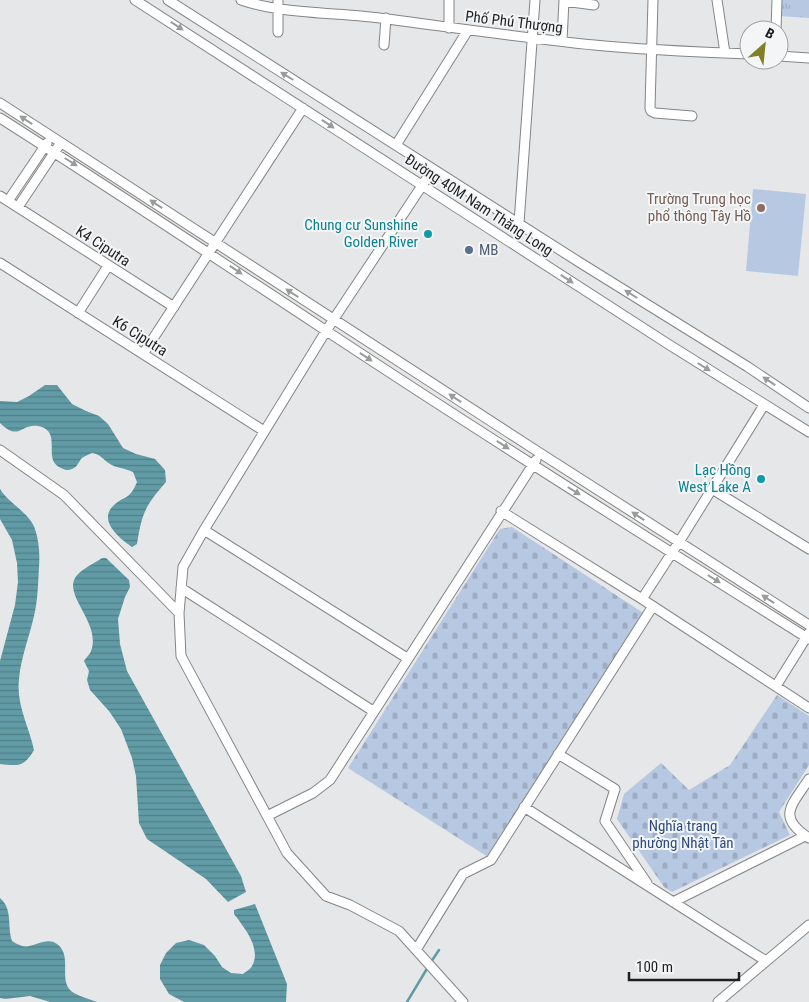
<svg xmlns="http://www.w3.org/2000/svg" width="809" height="1002" viewBox="0 0 809 1002" font-family="'Roboto Condensed',sans-serif">
  <style>
    .cemetery { fill: url(#cemetery-stones) }
    .park { fill: url(#park-tufts) }
    .pitch { fill: #b7c8e3 }
    .water { fill: url(#water-rules) }
    .lines { fill: none; stroke-linecap: round; stroke-linejoin: round }
    .stream { stroke: #619ca6; stroke-width: 2.5 }
    .minor-casing { stroke: #848587; stroke-width: 11 }
    .minor { stroke: #fff; stroke-width: 9 }
    .oneway { fill: #9a9b9b }
    .education-dot { fill: #8d6e63; stroke: #f3f5f7; stroke-width: 2 }
    .culture-dot { fill: #0f9aa8; stroke: #f3f5f7; stroke-width: 2 }
    .service-dot { fill: #5c6f8a; stroke: #f3f5f7; stroke-width: 2 }
    .labels { text-anchor: middle; stroke-width: 4; stroke-linejoin: round; paint-order: stroke }
    .street-label { font-size: 15px; fill: #1f2021; stroke: #f3f5f7 }
    .education-label { font-size: 15px; fill: #785e54; stroke: #f3f5f7; text-anchor: end }
    .culture-label { font-size: 15px; fill: #0d838f; stroke: #f3f5f7; text-anchor: end }
    .service-label { font-size: 15px; fill: #4e5e75; stroke: #f3f5f7; text-anchor: start }
    .park-label { font-size: 15px; fill: #2d4c7f; stroke: #f3f5f7 }
  </style>
  <defs>
    <pattern id="cemetery-stones" width="16" height="16" patternUnits="userSpaceOnUse" patternTransform="scale(1.25)"><rect width="16" height="16" fill="#b7c8e3"/><path d="M2 7V4a2 2 0 0 1 4 0v3zM10 15v-3a2 2 0 0 1 4 0v3z" fill="#9dacc2"/></pattern>
    <pattern id="park-tufts" width="24" height="20" patternUnits="userSpaceOnUse" patternTransform="scale(1.25)"><rect width="24" height="20" fill="#b7c8e3"/><path d="M3 7l-1-3M5 7V3M7 7l1-3M15 17l-1-3M17 17v-4M19 17l1-3" fill="none" stroke="#9dacc2"/></pattern>
    <pattern id="water-rules" width="6" height="5" patternUnits="userSpaceOnUse" patternTransform="scale(1.25)"><rect width="6" height="5" fill="#619ca6"/><path d="M0 2.5h6" fill="none" stroke="#4f7f87"/></pattern>
  </defs>
  <rect width="100%" height="100%" fill="#e6e7e9"/>
  <path class="cemetery" d="M 512,527 L 645,614 L 488,857 L 348,768 L 500,529 Z
    M 777,695 L 809,716 L 809,765 L 779,812 L 790,835 L 672,892 L 664,887 L 617,819 L 624,794 L 661,763 L 689,790 L 730,765 Z"/>
  <path class="park" d="M 781,0 L 809,0 L 809,18 L 779,16 Z"/>
  <path class="pitch" d="M 753,189 L 806,194 L 798,276 L 746,271 Z"/>
  <path class="water" d="M 45,385 L 57,385 L 72,404 L 86,411 L 99,416 L 108,424 L 123,448 L 136,454 L 155,459 L 165,470 L 166,482 C 145,506 142,513 137,544 L 132,547 C 120,539 98,521 113,506 C 126,494 129,501 137,482 L 133,472 C 125,468 116,468 110,464 C 102,459 102,455 92,453 C 89,454 85,456 82,458 C 78,462 78,467 72,469 C 68,471 65,470 61,468 C 41,460 64,431 38,426 C 21,423 19,442 0,423 L 0,401 L 17,402 L 29,396 Z
    M 0,489 C 9,504 29,512 35,529 C 39,541 40,554 39,567 C 38,583 38,600 34,616 C 29,638 21,657 19,679 C 16,705 29,726 34,750 C 24,767 19,766 0,764 L 0,661 L 15,605 L 18,582 L 17,563 L 12,540 L 0,519 Z
    M 102,558 L 106,558 L 129,580 L 130,587 L 125,597 L 118,619 L 120,644 L 127,671 L 241,876 L 246,892 L 228,902 L 206,879 L 147,839 L 139,823 L 136,776 L 132,758 L 121,729 L 109,711 L 90,690 L 87,680 L 89,671 L 84,661 C 86,658 90,654 91,651 C 101,625 67,599 74,580 C 78,570 94,564 102,558 Z
    M 0,898 C 13,909 7,926 12,941 C 15,943 19,945 22,946 C 33,949 46,936 57,944 C 74,956 56,983 74,993 C 81,997 90,999 97,1002 L 50,1002 L 30,996 L 5,999 L 0,998 Z
    M 255,904 L 287,984 L 286,1002 L 184,1002 L 169,994 L 160,979 L 160,965 L 166,953 L 176,943 L 189,940 L 204,945 L 215,956 L 222,967 L 231,973 L 243,974 C 245,972 251,969 252,966 C 262,949 244,927 234,914 L 234,910 Z"/>
  <g class="lines">
    <path class="stream" d="M 431,962 L 439,950
      M 407,1002 L 428,967"/>
    <g class="minor-casing">
      <path id="minor" d="M 135,0 L 668,344 L 809,432
        M 168,0 L 579,262 L 748,367 L 809,408
        M 241,0 C 285,15 341,12 387,19 C 456,28 525,38 594,45 C 646,50 697,52 749,54
        M 653,0 L 650,108 L 651,111 L 655,113 L 692,116
        M 717,0 L 725,53
        M 564,1 L 594,5
        M 449,28 L 449,0
        M 776,30 L 777,0
        M 278,32 L 278,0
        M 562,41 L 564,0
        M 384,45 L 386,18
        M 779,56 L 809,58
        M 0,103 L 540,453 L 809,625
        M 0,118 C 110,188 219,260 328,332 C 487,437 648,538 809,639
        M 396,145 L 468,30
        M 433,169 L 326,331 L 204,530 L 183,567 L 179,613 L 181,656 L 287,853 L 326,896 L 350,905 L 399,931 L 463,1002
        M 0,196 L 174,307
        M 8,201 L 47,143
        M 18,207 L 58,147
        M 519,223 L 535,0
        M 0,263 L 264,431
        M 78,313 L 108,266
        M 143,354 L 303,108
        M 0,450 L 64,495 L 179,613
        M 712,489 L 809,549
        M 501,511 L 642,599 L 809,708
        M 204,530 L 407,658
        M 181,588 L 373,711
        M 642,599 L 679,542 L 764,405
        M 776,686 L 809,633
        M 558,754 L 615,789 L 605,821 L 647,883
        M 524,807 L 766,961
        M 267,816 L 313,793 L 330,780 L 536,460
        M 809,838 C 776,817 792,805 809,779
        M 673,902 L 805,836
        M 416,950 L 463,874 L 491,860 L 653,606
        M 718,1002 L 809,925"/>
    </g>
    <use href="#minor" class="minor"/>
  </g>
  <defs><path id="oneway-solid" d="M-6-.8H1V-3.2L6.5 0L1 3.2V.8H-6Z" transform="scale(1.25)"/></defs>
  <g class="oneway">
    <use href="#oneway-solid" transform="translate(177 26) rotate(33)"/>
    <use href="#oneway-solid" transform="translate(287 76) rotate(-148)"/>
    <use href="#oneway-solid" transform="translate(26 120) rotate(-147)"/>
    <use href="#oneway-solid" transform="translate(328 124) rotate(33)"/>
    <use href="#oneway-solid" transform="translate(71 162) rotate(32)"/>
    <use href="#oneway-solid" transform="translate(156 204) rotate(-147)"/>
    <use href="#oneway-solid" transform="translate(236 270) rotate(34)"/>
    <use href="#oneway-solid" transform="translate(567 279) rotate(33)"/>
    <use href="#oneway-solid" transform="translate(292 293) rotate(-147)"/>
    <use href="#oneway-solid" transform="translate(631 294) rotate(-148)"/>
    <use href="#oneway-solid" transform="translate(366 357) rotate(33)"/>
    <use href="#oneway-solid" transform="translate(704 367) rotate(32)"/>
    <use href="#oneway-solid" transform="translate(769 381) rotate(-147)"/>
    <use href="#oneway-solid" transform="translate(455 398) rotate(-147)"/>
    <use href="#oneway-solid" transform="translate(503 445) rotate(33)"/>
    <use href="#oneway-solid" transform="translate(574 491) rotate(32)"/>
    <use href="#oneway-solid" transform="translate(638 516) rotate(-147)"/>
    <use href="#oneway-solid" transform="translate(714 579) rotate(32)"/>
    <use href="#oneway-solid" transform="translate(768 599) rotate(-147)"/>
  </g>
  <circle class="education-dot" cx="761" cy="208" r="5"/>
  <g class="culture-dot">
    <circle cx="428" cy="234" r="5"/>
    <circle cx="761" cy="479" r="5"/>
  </g>
  <circle class="service-dot" cx="469" cy="250" r="5"/>
  <g class="labels">
    <g class="street-label">
      <text transform="translate(514 22) rotate(7)" y="5">Phố Phú Thượng</text>
      <text transform="translate(479 205) rotate(33)" y="5">Đường 40M Nam Thăng Long</text>
      <text transform="translate(103 246) rotate(33)" y="5">K4 Ciputra</text>
      <text transform="translate(140 336) rotate(32)" y="5">K6 Ciputra</text>
    </g>
    <g class="education-label">
      <text x="751" y="204">Trường Trung học<tspan x="751" dy="17">phổ thông Tây Hồ</tspan></text>
    </g>
    <g class="culture-label">
      <text x="418" y="230">Chung cư Sunshine<tspan x="418" dy="17">Golden River</tspan></text>
      <text x="751" y="475">Lạc Hồng<tspan x="751" dy="17">West Lake A</tspan></text>
    </g>
    <g class="service-label">
      <text x="479" y="255">MB</text>
    </g>
    <g class="park-label">
      <text x="683" y="831">Nghĩa trang<tspan x="683" dy="17">phường Nhật Tân</tspan></text>
    </g>
  </g>
  <g transform="translate(764 45) rotate(27)"><circle r="24" fill="#f3f5f7" stroke="#9ea0a1"/>
  <path d="M0-4L9 19L0 12L-9 19Z" fill="#818028"/>
  <text y="-8" font-size="14" font-weight="bold" text-anchor="middle" fill="#1f2021">B</text>
  </g>
  <path d="M629 972v8h110v-8" fill="none" stroke="#1f2021" stroke-width="2.5"/>
  <text x="636" y="972" font-size="15" fill="#1f2021" stroke="#f3f5f7" stroke-width="4" paint-order="stroke">100 m</text>
</svg>
